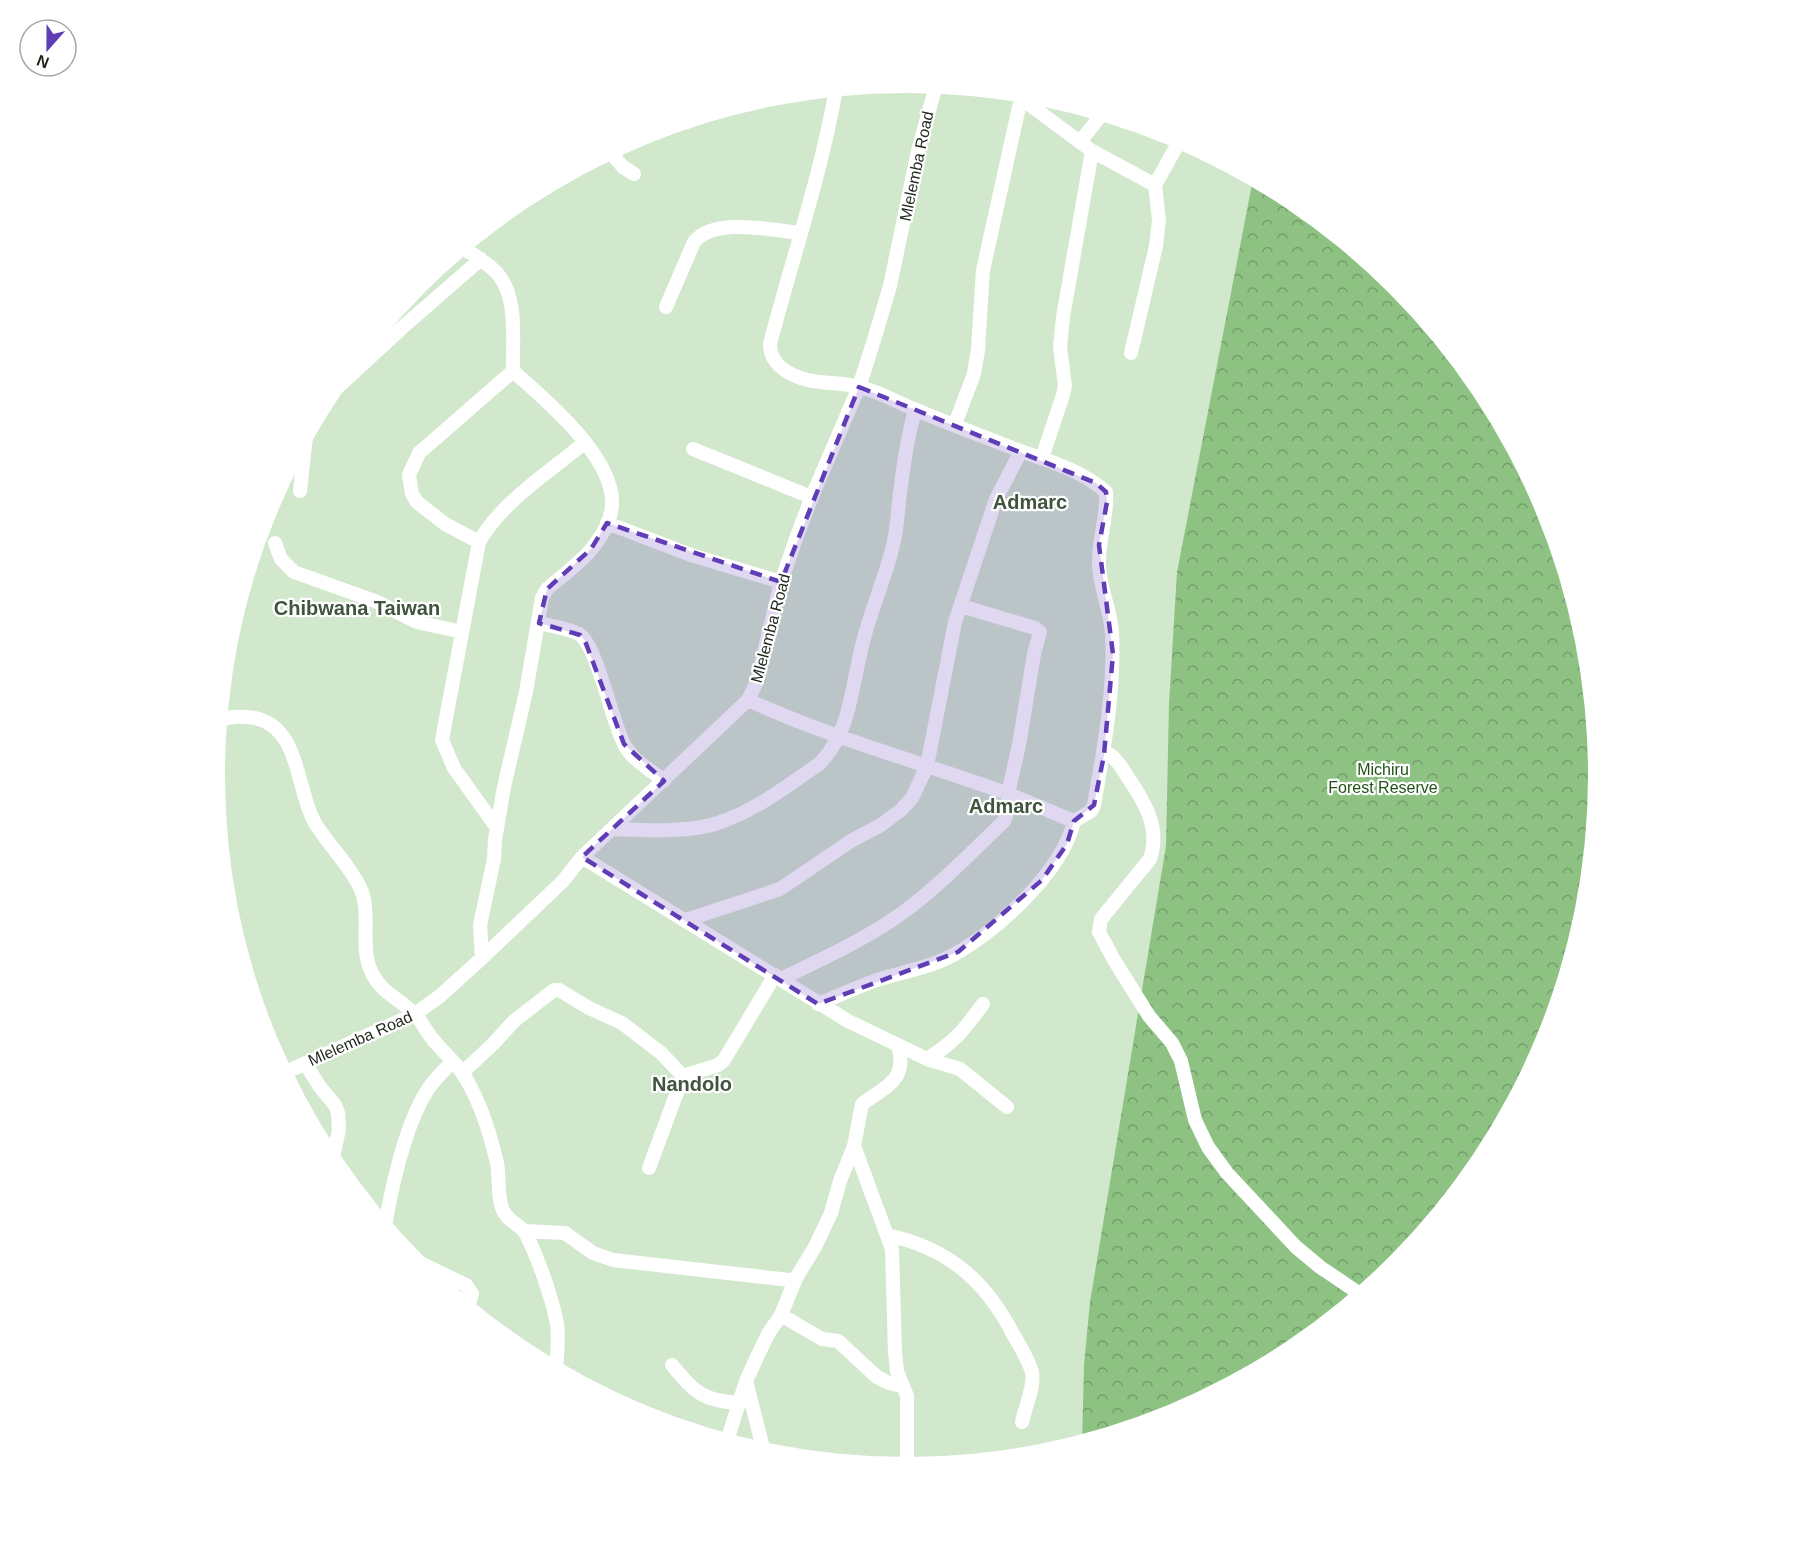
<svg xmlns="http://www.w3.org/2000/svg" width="1813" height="1550" viewBox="0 0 1813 1550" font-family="Helvetica,sans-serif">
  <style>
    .forest { fill: url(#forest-crowns) }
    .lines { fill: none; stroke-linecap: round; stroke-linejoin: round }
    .minor { stroke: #fff; stroke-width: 14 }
    .marked { fill: #5f3db6; fill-opacity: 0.2; stroke: #5f3db6; stroke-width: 4.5; stroke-dasharray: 12 8; stroke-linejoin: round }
    .labels { text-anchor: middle; stroke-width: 4.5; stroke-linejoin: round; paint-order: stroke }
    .street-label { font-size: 16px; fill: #1f271d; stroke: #fff }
    .park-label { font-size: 16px; fill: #205416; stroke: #fff }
    .quarter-label { font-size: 20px; font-weight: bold; fill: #41543d; stroke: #fff }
  </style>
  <defs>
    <pattern id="forest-crowns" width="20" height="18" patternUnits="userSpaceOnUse" patternTransform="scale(1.5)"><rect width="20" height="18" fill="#8dc283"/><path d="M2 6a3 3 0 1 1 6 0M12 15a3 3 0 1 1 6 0" fill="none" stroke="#739e6b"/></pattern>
  </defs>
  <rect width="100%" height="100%" fill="#d2e8cd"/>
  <path class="forest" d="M 1253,179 L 1292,199 L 1396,286 L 1482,391 L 1546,510 L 1586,640 L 1599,775 L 1586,910 L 1546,1040 L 1482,1160 L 1396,1265 L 1291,1351 L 1171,1415 L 1082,1442 L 1084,1365 L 1090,1302 L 1166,846 L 1169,704 L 1177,572 Z"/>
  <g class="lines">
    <path class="minor" d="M 1014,93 L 1092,151 L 1155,185 L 1159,220 L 1156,246 L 1131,353
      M 1080,142 L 1102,114
      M 610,152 L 623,167 L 634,174
      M 1155,185 L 1180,140
      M 462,248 C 475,255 486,262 496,272 C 519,296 512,341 513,371 C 546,400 614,457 612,504 C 612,519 603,534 594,546 C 582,562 562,576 547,589 L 542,598 L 526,692 L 504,787 L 495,840 L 494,859 L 480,925 L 482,958
      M 666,307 L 694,242 C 714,217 771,230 800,233
      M 327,397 L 404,326 L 481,259
      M 955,424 L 974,374 L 978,350 L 983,270 L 1021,98
      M 693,449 L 811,497
      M 1042,458 L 1063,395 L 1065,386 L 1060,347 L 1063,317 L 1092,151
      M 300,491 L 306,437
      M 607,523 L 691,555 L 781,582
      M 479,542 L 445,524 L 417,502 L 412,494 L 409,475 L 419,453 L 513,371
      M 275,543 L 281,559 L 294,572 L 375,601 L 417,622 L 462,632
      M 539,623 C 551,626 567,628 579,634 C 597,645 612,722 624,744 C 632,760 651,770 664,781
      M 748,700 C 831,738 920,762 1006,793 C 1029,802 1051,812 1074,821 L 1091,811 L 1094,805 C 1104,748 1115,690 1112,632 C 1110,608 1099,586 1099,564 C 1098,540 1108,516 1106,492 C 1083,471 1049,461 1020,451 C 985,437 949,424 914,409 C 896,402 879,391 859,387 C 837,381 814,385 793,375 C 779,368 770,359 770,344 C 792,259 821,175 836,89
      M 219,720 C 232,716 242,716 255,718 C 301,728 296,791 315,823 C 328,845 359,875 364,899 C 369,924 360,952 373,975 C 383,994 402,1000 415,1015 C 422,1021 425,1030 431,1037 C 440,1049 452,1059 461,1071 C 479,1097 490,1133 497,1163 C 500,1178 497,1194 502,1208 C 506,1221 520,1224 526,1234 C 538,1258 552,1297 557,1324 C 559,1339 557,1355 556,1369
      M 1104,755 L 1109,754 C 1117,759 1122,768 1127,776 C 1144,801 1161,828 1150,859 L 1101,919 L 1099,932 L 1114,960 L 1149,1016 L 1172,1043 L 1181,1061 L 1195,1120 L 1208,1147 L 1227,1173 L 1296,1247 L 1320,1267 L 1360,1294
      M 497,828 L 454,768 L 442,740 L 479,542 C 502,501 550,472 585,442
      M 612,829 C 644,830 688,833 718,823 C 755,811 787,786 819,764 C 850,733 851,691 861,650 C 869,613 886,578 894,541 C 898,522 898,504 901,486 C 904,461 908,435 915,410
      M 582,857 L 848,1021 L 927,1059 L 960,1069 L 1007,1107
      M 686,920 L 780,889 L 851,841 L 881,825 L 901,810 L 912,798 L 927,766 L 955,622 L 996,499 L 1021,451
      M 781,979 C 820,960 862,941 898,916 C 936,889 970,854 1004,821 L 1007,813 L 1008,794 L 1019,745 L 1034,654 L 1040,632 L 1035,628 L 961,606
      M 818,1004 C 838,996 857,987 877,980 C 899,973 922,969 943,960 C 990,939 1063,872 1074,821
      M 927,1059 C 956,1041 963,1031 983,1004
      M 305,1063 L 320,1087 L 335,1105 L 338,1113 L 339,1130 L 332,1161
      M 284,1073 L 415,1014 L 440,996 L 482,958 L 563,881 L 582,857 L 748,700 L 757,681 L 781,582 L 798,533 L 813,494 L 859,387 L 874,340 L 890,286 L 918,151 L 936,85
      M 462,1073 L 493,1044 L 514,1021 L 554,990 L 559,990 L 589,1008 L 622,1023 L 661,1053 L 683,1076
      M 854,1146 L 892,1249 L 895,1352 L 897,1371 L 907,1396 L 907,1467
      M 649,1168 L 683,1076 L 718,1065 L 724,1060 L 775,975
      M 385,1226 C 392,1186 406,1123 428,1089 C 435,1079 444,1070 453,1061
      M 524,1231 L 565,1233 L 593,1253 L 613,1260 L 789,1280 L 796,1278
      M 887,1235 C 948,1248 985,1280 1013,1334 C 1020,1346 1028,1359 1032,1372 C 1035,1386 1025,1408 1022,1422
      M 412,1259 L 466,1285 L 472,1294 L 468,1307
      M 781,1315 L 822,1339 L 838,1341 L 877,1377 L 889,1383 L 902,1386
      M 672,1365 C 695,1392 702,1401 740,1403
      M 746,1381 L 764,1452
      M 727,1441 L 746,1381 L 758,1355 L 768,1334 L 781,1315 L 796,1278 L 815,1247 L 831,1213 L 840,1181 L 854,1146 L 862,1104 C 886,1086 908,1081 898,1045"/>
  </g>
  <path class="marked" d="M 859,387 L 1096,483 L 1106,492 L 1107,502 L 1099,545 L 1113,654 L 1104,755 L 1094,805 L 1074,821 L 1067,844 L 1042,880 L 958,952 L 818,1004 L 582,857 L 664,781 L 624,744 L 585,641 L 580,635 L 539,623 L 547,589 L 591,549 L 607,523 L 781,582 Z"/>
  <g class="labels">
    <g class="street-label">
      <text transform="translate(916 166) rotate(-78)" y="6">Mlelemba Road</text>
      <text transform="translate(770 628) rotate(-75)" y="6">Mlelemba Road</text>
      <text transform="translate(360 1038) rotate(-24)" y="6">Mlelemba Road</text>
    </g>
    <g class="park-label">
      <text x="1383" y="775">Michiru<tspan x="1383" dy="18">Forest Reserve</tspan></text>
    </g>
    <g class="quarter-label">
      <text x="1030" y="509">Admarc</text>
      <text x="357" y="615">Chibwana Taiwan</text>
      <text x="1006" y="813">Admarc</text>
      <text x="692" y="1091">Nandolo</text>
    </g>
  </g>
  <path d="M0 0H1813V1550H0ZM906 93H907A681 681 0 0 1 1588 774V776A681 681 0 0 1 907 1457H906A681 681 0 0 1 225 776V774A681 681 0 0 1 906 93Z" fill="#fff" fill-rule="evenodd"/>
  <g transform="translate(48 48) rotate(201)"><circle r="28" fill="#ffffff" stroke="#a5a9a5" stroke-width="1.5"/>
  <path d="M0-4.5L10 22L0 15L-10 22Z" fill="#5f3db6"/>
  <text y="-9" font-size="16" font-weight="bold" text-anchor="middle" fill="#1f271d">N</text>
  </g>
</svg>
